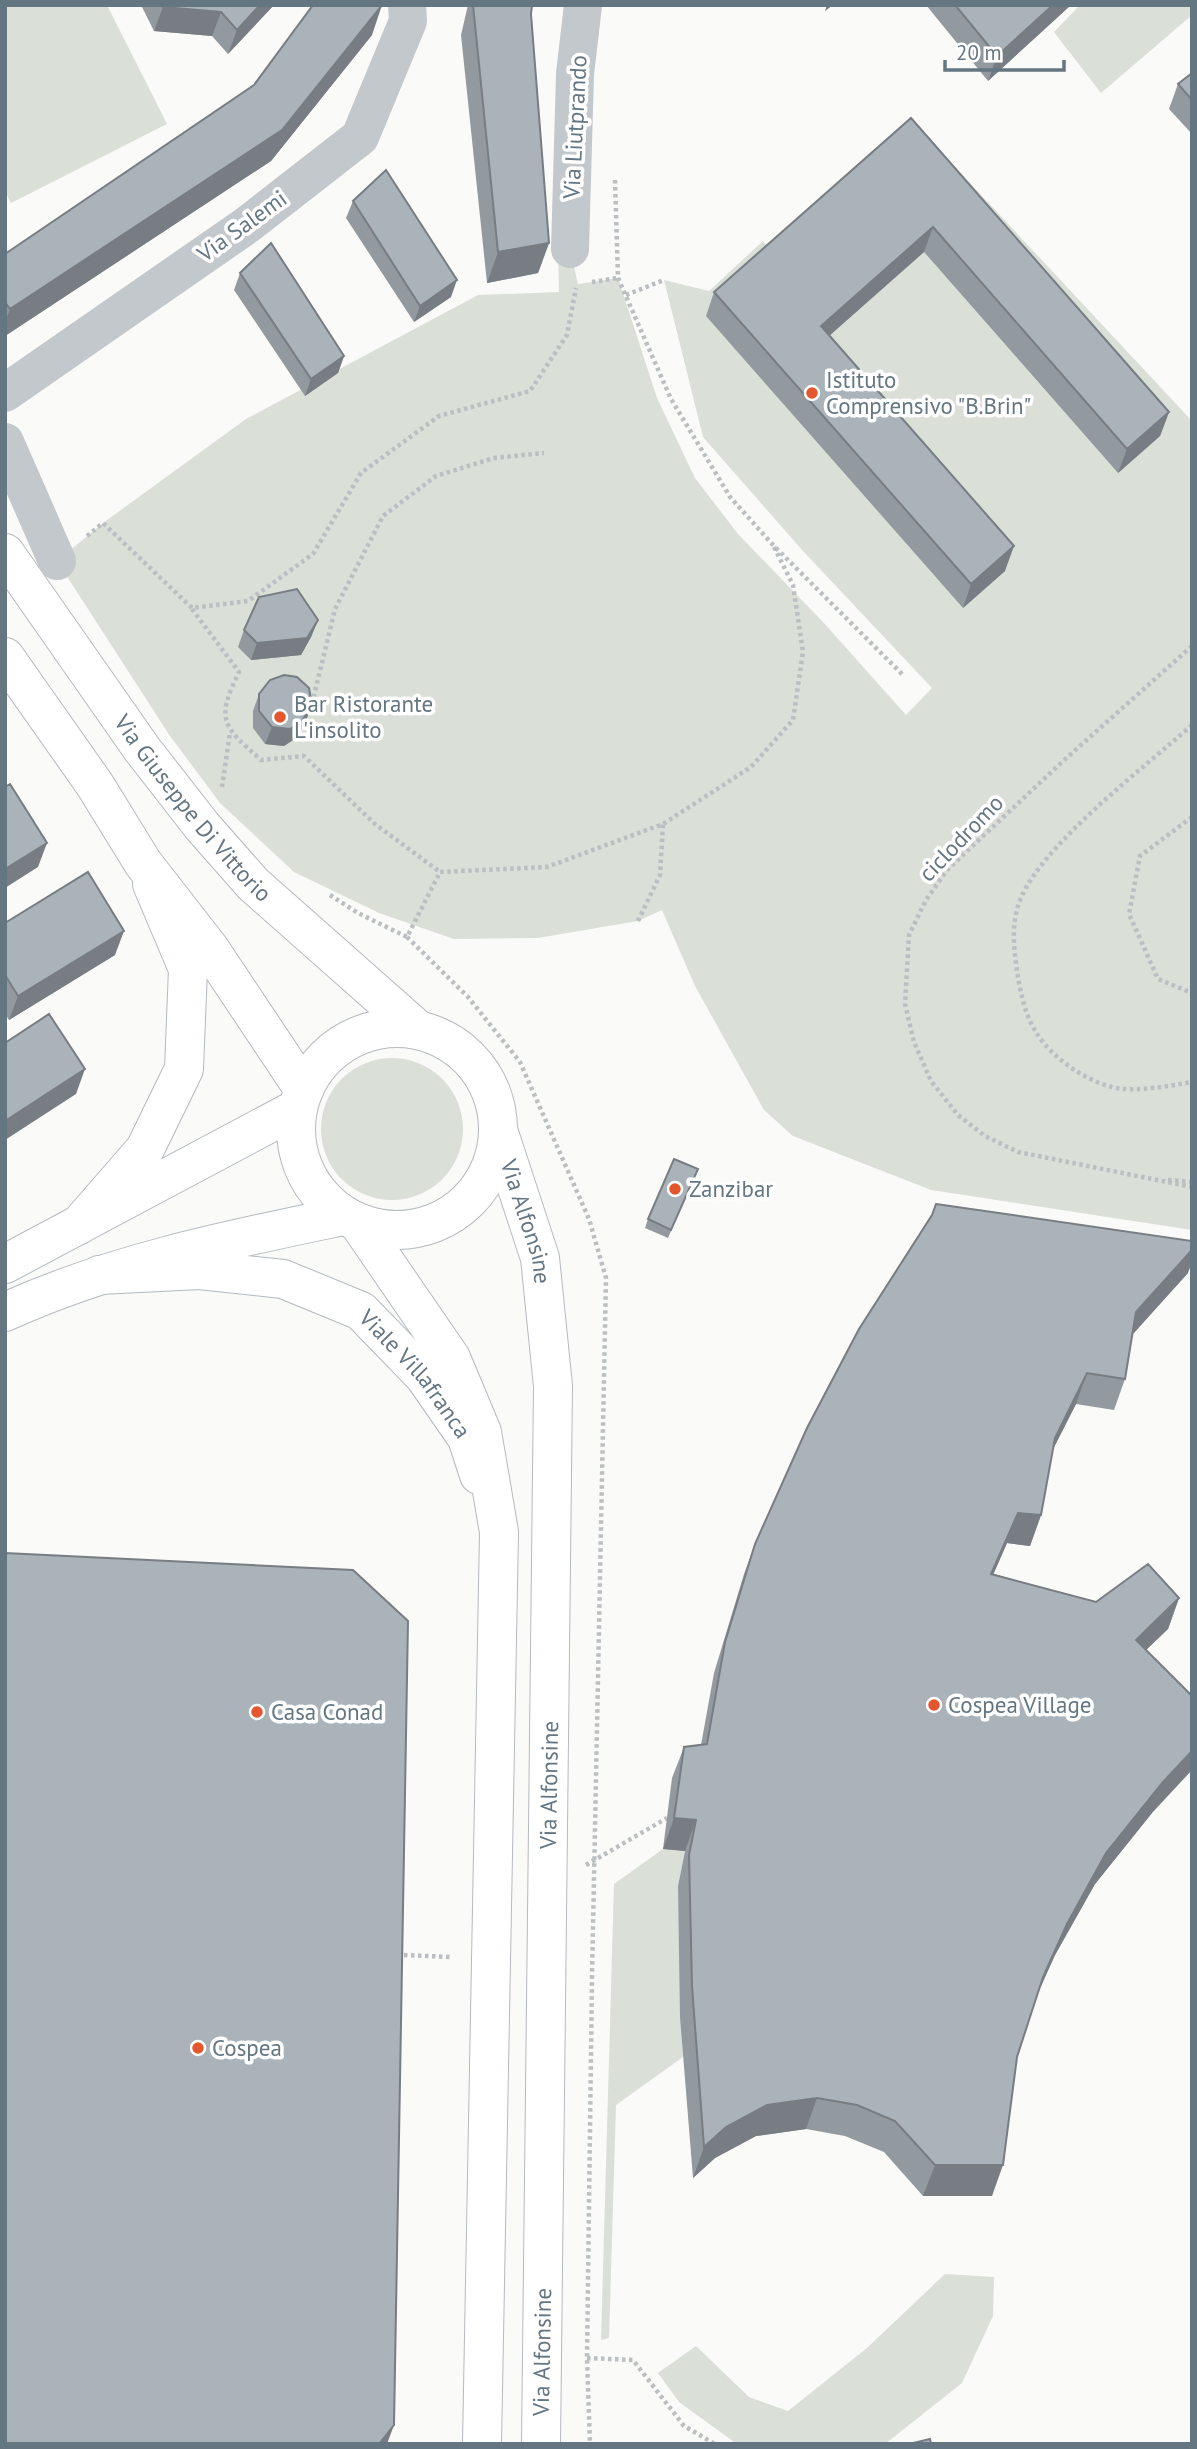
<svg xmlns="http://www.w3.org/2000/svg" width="1197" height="2449" viewBox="0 0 1197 2449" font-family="'PT Sans',sans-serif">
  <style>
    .green { fill: #dadfd7 }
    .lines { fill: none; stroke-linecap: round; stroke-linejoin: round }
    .secondary-casing { stroke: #b3babf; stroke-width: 40 }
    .primary-casing { stroke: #b5babe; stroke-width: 40 }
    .path { stroke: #bbbfc2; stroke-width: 4.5; stroke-dasharray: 3.5 3.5; stroke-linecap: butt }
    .street { stroke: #c3c8cc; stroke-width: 38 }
    .secondary { stroke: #fff; stroke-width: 38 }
    .primary { stroke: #fff; stroke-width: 38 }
    .wall { fill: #929a9f }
    .shaded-wall { fill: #777d82 }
    .building { fill: #aab3b9; stroke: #777d82; stroke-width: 2 }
    .poi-dot { fill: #e4572e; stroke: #fff; stroke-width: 2.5 }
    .labels { text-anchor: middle; stroke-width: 7; stroke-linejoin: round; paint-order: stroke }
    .street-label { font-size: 23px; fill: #657683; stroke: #fff }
    .poi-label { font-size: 23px; fill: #657683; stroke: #fff; text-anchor: start }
  </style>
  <rect width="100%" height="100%" fill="#fafaf8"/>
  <path class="green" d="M 5,5 L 107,5 L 167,124 L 11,203 L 5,191 Z
    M 1080,5 L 1191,5 L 1192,15 L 1101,93 L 1054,32 Z
    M 927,137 L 1192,421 L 1192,1230 L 931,1190 L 793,1136 L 764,1110 L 695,986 L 662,910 L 638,921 L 538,938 L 454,939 L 379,913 L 294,872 L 220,803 L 170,736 L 57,561 L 103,523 L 246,419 L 478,295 L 559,292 L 558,249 L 570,249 L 578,284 L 618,278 L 657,398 L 695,478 L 738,534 L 823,622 L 906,715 L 932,688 L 803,551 L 703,437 L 664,280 L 709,291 L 763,241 L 775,255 L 812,351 L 924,252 L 1118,473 Z
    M321 1129a71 71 0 1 1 142 0a71 71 0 1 1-142 0Z
    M 663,1849 L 685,1851 L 678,1886 L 683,2057 L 616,2105 L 609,2338 L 601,2340 L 614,1884 Z
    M 945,2274 L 994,2277 L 993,2316 L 962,2383 L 885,2444 L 737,2444 L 679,2402 L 658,2373 L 696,2346 L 749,2397 L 788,2411 L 867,2348 Z"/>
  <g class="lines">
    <g class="secondary-casing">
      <g id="secondary">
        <path d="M 79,1225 L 145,1149 L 184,1069 L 188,969 L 152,884"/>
        <path d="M 5,1264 L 298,1108"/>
        <path id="s1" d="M 99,1275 L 200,1270 L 283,1279 L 361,1311 L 424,1376 L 467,1438 L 479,1475"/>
        <path d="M 5,1312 C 113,1263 228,1240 343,1216"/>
      </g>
    </g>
    <g class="primary-casing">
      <g id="primary">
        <path id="s2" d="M 5,553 L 142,749 L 202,826 L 253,884 L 417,1029"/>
        <path d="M 5,657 L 95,785 L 143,863 L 210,949 L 304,1090"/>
        <circle cx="397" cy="1129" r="101"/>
        <path id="s3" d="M 499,1133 L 540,1258 L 553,1386 L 541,2444"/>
        <path d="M 359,1224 L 451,1358 L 482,1432 L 499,1532 L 482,2444"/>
      </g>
    </g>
    <path class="path" d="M 615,180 L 618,278 L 671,399 L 730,497 L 773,545 L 904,676
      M 592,282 L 618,278
      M 626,295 L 664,280
      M 87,536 L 103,523 L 192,608 L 248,601 L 313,554 L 361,473 L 439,416 L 530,391 L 567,335 L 576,288
      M 192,609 L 239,672 C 215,721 223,726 261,760 L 304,756 L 375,824 L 440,872
      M 1192,646 L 1062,762 L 947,870 L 926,900 L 909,935 L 905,1004 L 914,1042 L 931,1081 L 958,1115 L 985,1136 L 1018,1152 L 1192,1187
      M 312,704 L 335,609 L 383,516 L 436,476 L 494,458 L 544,453
      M 1192,725 C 1145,767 1044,843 1021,898 C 1010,922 1014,952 1018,977 C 1021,995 1026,1017 1036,1032 C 1052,1059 1092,1086 1123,1089 C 1147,1090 1169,1086 1192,1082
      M 222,787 L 230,733
      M 1192,817 L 1140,856 L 1129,914 L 1158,979 L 1192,993
      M 330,895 L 358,913 L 407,937 L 440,872 L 547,867 L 663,824 L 751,767 L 793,720 L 803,652 L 793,585 L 773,545
      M 638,921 L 660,875 L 663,824
      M 407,937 L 468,997 L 520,1062 L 589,1219 L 606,1278 L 592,1978 L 587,2358 L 590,2444
      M 1168,1180 L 1192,1182
      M 586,1865 L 667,1818
      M 404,1955 L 451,1957
      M 587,2358 L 633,2360 L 684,2426 L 715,2444"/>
    <path class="street" d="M 570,249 L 575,74 L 583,5
      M 5,393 L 247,225 L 360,137 L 408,21 L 407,5
      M 5,442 L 57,561"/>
    <use href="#secondary" class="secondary"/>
    <use href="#primary" class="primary"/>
  </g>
  <path class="wall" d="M 141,5 L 274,5 L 228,54 L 212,36 L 154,31 Z
    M 468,5 L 532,5 L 531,14 L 549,243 L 538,273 L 487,283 L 461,35 Z
    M 926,5 L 1071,5 L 988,81 Z
    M 372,35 L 271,161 L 5,336 L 5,254 Z
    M 1192,73 L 1192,134 L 1169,109 L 1178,84 Z
    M 911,118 L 1169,412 L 1160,436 L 1118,473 L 924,252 L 829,336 L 1005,571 L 963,608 L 706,316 L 714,292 Z
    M 353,201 L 451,297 L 414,322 L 346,218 Z
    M 240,273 L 344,356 L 338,373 L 305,396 L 234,290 Z
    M 318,620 L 311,637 L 301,655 L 251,660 L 238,647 L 244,630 Z
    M 259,694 L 306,721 L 296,738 L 284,746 L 265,744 L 253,728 L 253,711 Z
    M 5,923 L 115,955 L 9,1020 L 5,1014 Z
    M 694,1178 L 668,1238 L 645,1228 L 648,1219 Z
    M 1188,1273 L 1132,1334 L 1125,1379 L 1114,1410 L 1076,1404 L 1052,1451 L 1041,1515 L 1030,1546 L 1007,1543 L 993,1574 L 1096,1602 L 1179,1598 L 1168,1629 L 1146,1650 L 1152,1813 L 1095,1884 L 1055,1955 L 1036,1998 L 1017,2057 L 992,2196 L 923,2196 L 884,2152 L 845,2136 L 806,2129 L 756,2136 L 715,2158 L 693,2178 L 680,2017 L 678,1886 L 685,1851 L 663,1849 L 672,1778 L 684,1747 L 701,1745 L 714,1673 L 744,1574 L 755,1544 Z"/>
  <path class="shaded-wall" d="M 260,5 L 274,5 L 228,54 L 237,30 Z
    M 382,5 L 372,35 L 271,161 L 5,336 L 5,322 L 10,309 Z
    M 827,5 L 833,5 L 825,11 Z
    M 1053,5 L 1071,5 L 988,81 L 997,56 Z
    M 163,7 L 221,12 L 212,36 L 154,31 Z
    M 933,227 L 924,252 L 812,351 L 821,326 Z
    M 549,243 L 538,273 L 487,283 L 498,252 Z
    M 457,280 L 451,297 L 414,322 L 420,306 Z
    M 344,356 L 338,373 L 305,396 L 311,379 Z
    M 1169,412 L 1160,436 L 1118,473 L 1127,449 Z
    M 1014,546 L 1005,571 L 963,608 L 971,584 Z
    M 318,620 L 311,637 L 301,655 L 251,660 L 257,643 Z
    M 312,704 L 306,721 L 296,738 L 284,746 L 265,744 L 272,727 Z
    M 47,843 L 38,867 L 5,888 L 5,869 Z
    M 124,931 L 115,955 L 9,1020 L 18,996 Z
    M 85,1069 L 76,1094 L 5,1140 L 5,1121 Z
    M 1192,1250 L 1192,1262 L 1188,1273 L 1125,1343 L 1136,1312 Z
    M 1087,1373 L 1076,1404 L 1043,1469 L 1055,1438 Z
    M 1018,1513 L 1041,1515 L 1030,1546 L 1007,1543 L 980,1605 L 991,1574 Z
    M 1179,1598 L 1168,1629 L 1124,1671 L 1136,1640 Z
    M 1192,1751 L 1192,1770 L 1152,1813 L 1095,1884 L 1055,1955 L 1031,2007 L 1043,1977 L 1067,1924 L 1106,1853 L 1163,1782 Z
    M 674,1818 L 696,1820 L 685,1851 L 663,1849 Z
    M 817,2098 L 806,2129 L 756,2136 L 715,2158 L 693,2178 L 704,2147 L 726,2127 L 767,2105 Z
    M 935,2165 L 1003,2165 L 992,2196 L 923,2196 Z
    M 394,2425 L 387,2444 L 379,2444 Z"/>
  <path class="building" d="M 162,5 L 260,5 L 237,30 L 221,12 L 163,7 Z
    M 313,5 L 382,5 L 282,130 L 10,309 L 5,302 L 5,254 L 254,85 Z
    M 473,5 L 532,5 L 531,14 L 549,243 L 498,252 Z
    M 955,5 L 1053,5 L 997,56 Z
    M 1192,73 L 1192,100 L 1178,84 Z
    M 911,118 L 1169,412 L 1127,449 L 933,227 L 821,326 L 1014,546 L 971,584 L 714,292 Z
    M 386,170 L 457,280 L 420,306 L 353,201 Z
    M 271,243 L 344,356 L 311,379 L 240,273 Z
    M 297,589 L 318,620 L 307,638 L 257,643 L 244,630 L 259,597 Z
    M 284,675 L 297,677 L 309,688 L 312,704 L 302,721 L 290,729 L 272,727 L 259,711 L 259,694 L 270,680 Z
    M 10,784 L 47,843 L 5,869 L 5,787 Z
    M 88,872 L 124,931 L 18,996 L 5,975 L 5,923 Z
    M 49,1014 L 85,1069 L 5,1121 L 5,1043 Z
    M 674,1159 L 698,1169 L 671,1230 L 648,1219 Z
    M 936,1204 L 1192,1241 L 1192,1250 L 1136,1312 L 1125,1379 L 1087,1373 L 1055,1438 L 1041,1515 L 1018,1513 L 991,1574 L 1096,1602 L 1148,1564 L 1179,1598 L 1136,1640 L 1192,1696 L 1192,1751 L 1163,1782 L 1106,1853 L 1067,1924 L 1043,1977 L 1017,2057 L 1003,2165 L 935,2165 L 895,2121 L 857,2105 L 817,2098 L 767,2105 L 726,2127 L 704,2147 L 692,1986 L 689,1855 L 696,1820 L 674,1818 L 684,1747 L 707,1744 L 725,1642 L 755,1544 L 807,1428 L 859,1329 L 932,1215 Z
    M 5,1553 L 353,1570 L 408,1621 L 394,2425 L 379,2444 L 5,2444 Z
    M 930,2439 L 931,2444 L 909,2444 Z"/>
  <g class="poi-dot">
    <circle cx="812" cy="393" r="7"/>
    <circle cx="280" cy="717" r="7"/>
    <circle cx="675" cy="1189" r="7"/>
    <circle cx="934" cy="1705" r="7"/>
    <circle cx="257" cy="1712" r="7"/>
    <circle cx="198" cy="2048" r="7"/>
  </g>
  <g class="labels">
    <g class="street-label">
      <text transform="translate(575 127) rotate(-87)" y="8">Via Liutprando</text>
      <text transform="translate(242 226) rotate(-36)" y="8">Via Salemi</text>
      <text dy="8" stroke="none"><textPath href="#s2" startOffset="317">Via Giuseppe Di Vittorio</textPath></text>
      <text transform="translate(961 838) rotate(-46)" y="8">ciclodromo</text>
      <text dy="8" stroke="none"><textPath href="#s3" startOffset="93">Via Alfonsine</textPath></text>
      <text dy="8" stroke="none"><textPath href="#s1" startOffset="352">Viale Villafranca</textPath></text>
      <text transform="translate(549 1785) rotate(-89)" y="8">Via Alfonsine</text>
      <text transform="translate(542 2352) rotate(-89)" y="8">Via Alfonsine</text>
    </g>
    <g class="poi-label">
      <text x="826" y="388">Istituto<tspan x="826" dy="26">Comprensivo "B.Brin"</tspan></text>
      <text x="294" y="712">Bar Ristorante<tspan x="294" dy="26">L'insolito</tspan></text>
      <text x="689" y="1197">Zanzibar</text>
      <text x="948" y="1713">Cospea Village</text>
      <text x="271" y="1720">Casa Conad</text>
      <text x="212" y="2056">Cospea</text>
    </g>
  </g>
  <rect width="1197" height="2449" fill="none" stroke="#657683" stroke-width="14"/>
  <path d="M945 60v10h119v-10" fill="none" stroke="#657683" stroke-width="3.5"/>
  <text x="956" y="60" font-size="21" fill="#657683" stroke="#ffffff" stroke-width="5" paint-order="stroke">20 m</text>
</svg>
